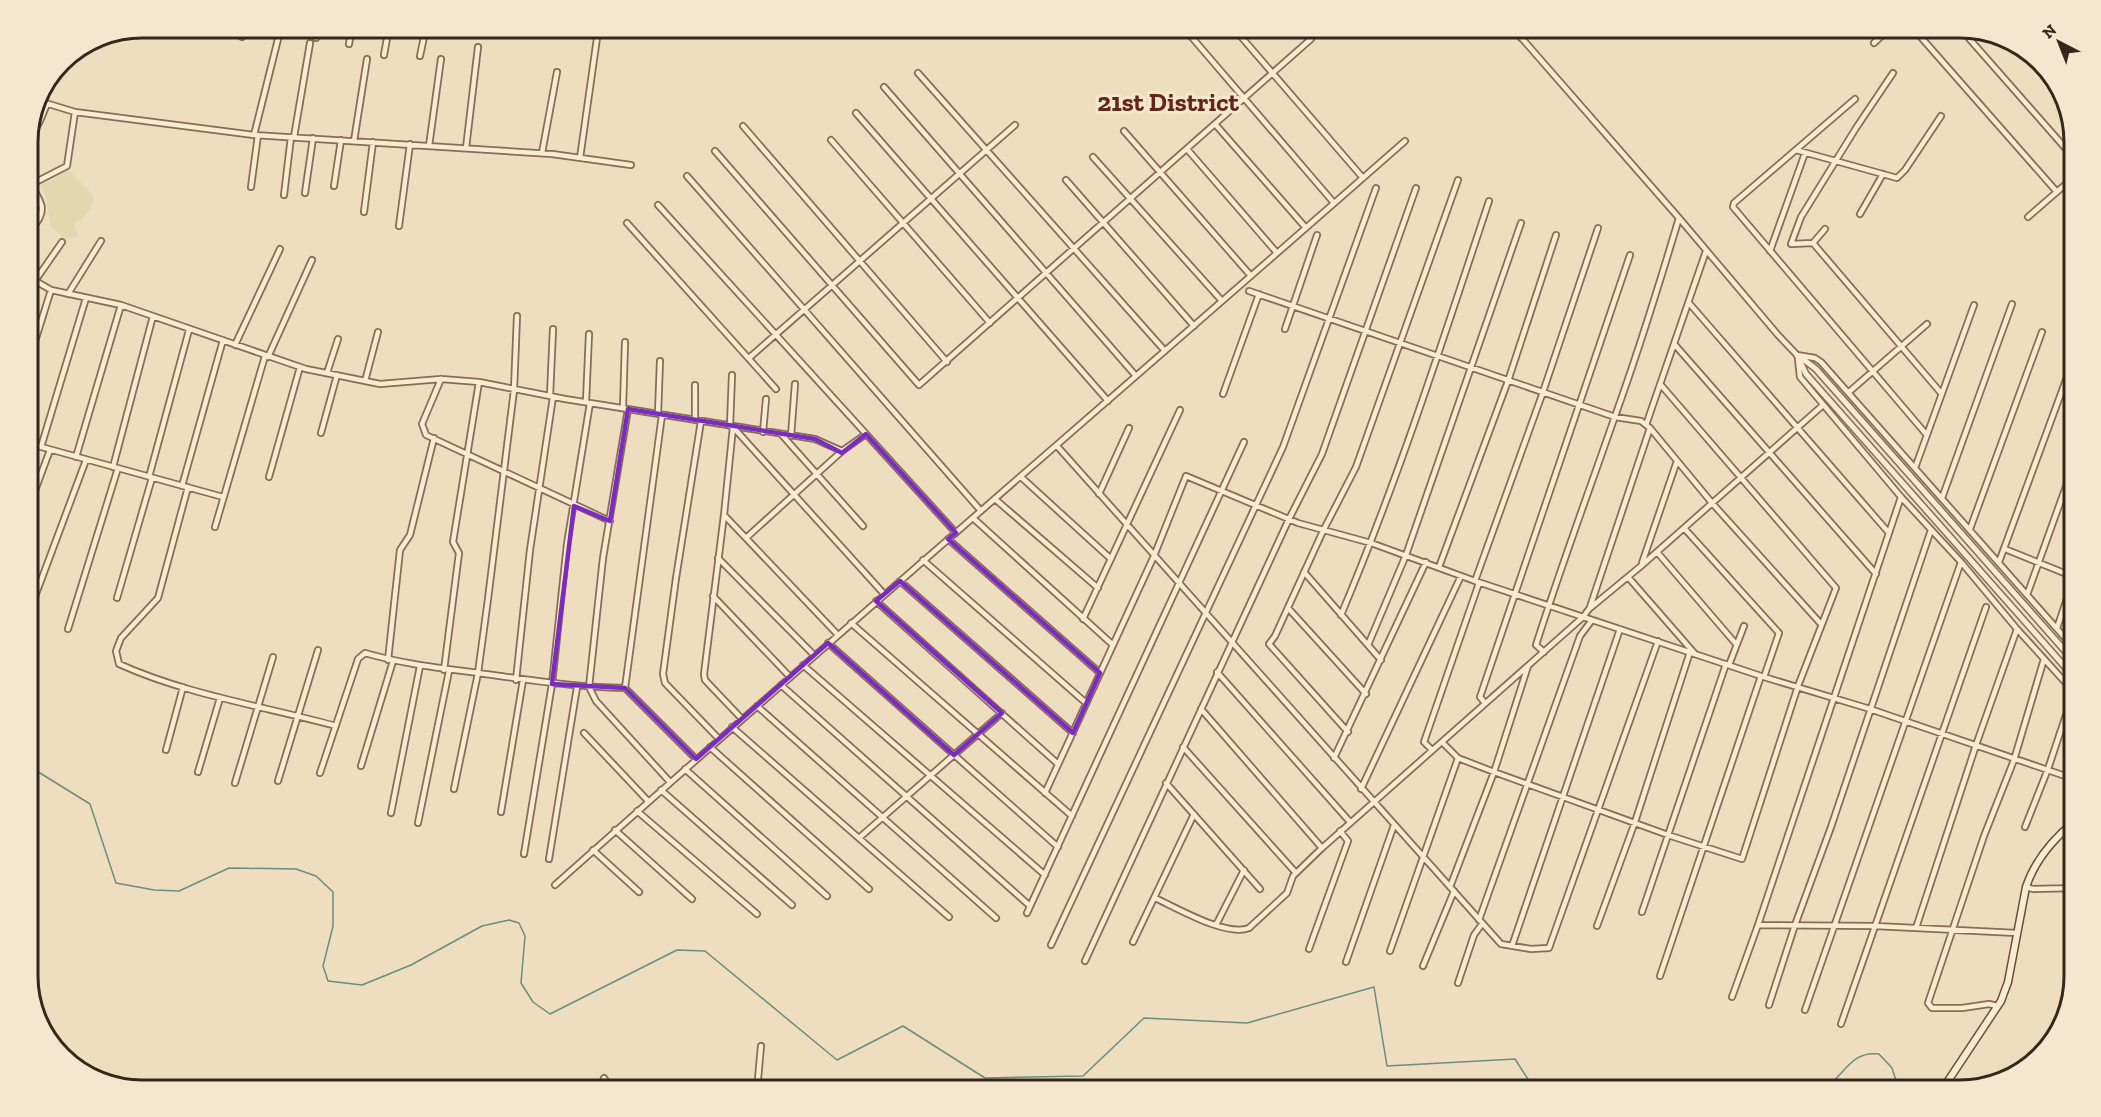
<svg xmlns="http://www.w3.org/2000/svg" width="2101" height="1117" viewBox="0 0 2101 1117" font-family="'Zilla Slab',serif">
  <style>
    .farmland { fill: #e3d7ad }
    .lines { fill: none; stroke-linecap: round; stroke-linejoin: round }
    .stream { stroke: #6a8d82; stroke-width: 1.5 }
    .minor-casing { stroke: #866d58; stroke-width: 8 }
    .tertiary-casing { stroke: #866d58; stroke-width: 8 }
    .secondary-casing { stroke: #684f3b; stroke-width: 9 }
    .minor { stroke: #f9ebd2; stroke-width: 4.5 }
    .tertiary { stroke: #f9ebd2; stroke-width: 5 }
    .secondary { stroke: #f9ebd2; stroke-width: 6 }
    .marked { fill: none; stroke: #7b2cbf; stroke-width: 4.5; stroke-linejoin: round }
    .labels { text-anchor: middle; stroke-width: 6; stroke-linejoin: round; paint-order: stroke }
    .district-label { font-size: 26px; font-weight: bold; fill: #62261c; stroke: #f5e7cf }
    .rim { fill: none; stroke: #36271c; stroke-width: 3 }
  </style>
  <rect width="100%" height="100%" fill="#eeddbf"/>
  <path class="farmland" d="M 69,170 L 94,196 L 90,209 L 83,218 L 74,224 L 77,236 L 66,239 L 51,227 L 46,197 L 40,186 Z"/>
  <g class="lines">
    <path class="stream" d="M 27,765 L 90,804 L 116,883 L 154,890 L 179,891 L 229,868 L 296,869 L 316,876 L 333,892 L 333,926 L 323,966 L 328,981 L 362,985 L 411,965 L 482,926 L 509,920 L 519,923 L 525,936 L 521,983 L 533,1002 L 550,1014 L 677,950 L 705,951 L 837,1060 L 903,1026 L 985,1078 L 1083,1076 L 1144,1018 L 1247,1023 L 1374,987 L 1387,1066 L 1515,1059 L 1535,1090
      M 1821,1090 C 1844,1079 1849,1050 1879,1054 L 1892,1068 L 1899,1090"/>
    <g class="minor-casing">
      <path id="minor" d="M 1183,27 L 1334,203
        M 1512,27 L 1679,218 L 1778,335 L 1797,355 L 1815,358 L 1821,362 L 2074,648
        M 1912,27 L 2057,192
        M 1959,27 L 2074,158
        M 1237,32 L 1363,178
        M 242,37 L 244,27
        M 316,38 L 318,27
        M 1521,38 L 1533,27
        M 1874,43 L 1891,27
        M 349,44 L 352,27
        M 384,55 L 389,27
        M 420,56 L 426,27
        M 918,73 L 1165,351
        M 884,87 L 1136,376
        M 1855,99 L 1734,203 L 1733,207 L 1926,434
        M 42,102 L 75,112 L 254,135 L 552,154 L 631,165
        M 856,113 L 1108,401
        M 1215,124 L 1306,228
        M 743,126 L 947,362
        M 1124,131 L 1251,276
        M 254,135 L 281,27
        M 294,137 L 310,43
        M 831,140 L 990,323
        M 354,141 L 367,59
        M 27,144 L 40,121 L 47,104
        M 429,146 L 441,59
        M 466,148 L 478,47
        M 1187,149 L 1277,253
        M 1796,150 L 1897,178 L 1905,170 L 1941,116
        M 715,151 L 919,385 L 1311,39
        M 542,153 L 557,72
        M 1093,157 L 1222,301
        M 580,158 L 597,38
        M 687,176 L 981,511
        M 1066,180 L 1194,326
        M 334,186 L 341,140
        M 251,187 L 258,135
        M 305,193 L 313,138
        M 284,195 L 291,137
        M 658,205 L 956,533
        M 364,212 L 373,142
        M 1860,214 L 1883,174
        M 2028,217 L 2074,177
        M 627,223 L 776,389
        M 399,226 L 410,144
        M 1825,229 L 1813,243 L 1791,244 L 1801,217 L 1856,128 L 1893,73
        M 27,235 C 33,227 45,216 41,204 C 39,197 34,192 33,186 L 36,182 L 67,166 L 75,112
        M 1813,243 L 1941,393
        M 1770,251 L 1805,153
        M 27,276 L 51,290 L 121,305 L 306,369 L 380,384 L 441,379 L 479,382 L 565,399 L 815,439 L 842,451 L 866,434
        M 1249,291 L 1615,417 L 1641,421 L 1650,428 L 1712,503 L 1821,624
        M 68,294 L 101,241
        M 27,300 L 35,281 L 62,242
        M 1689,303 L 1889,533
        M 1285,329 L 1317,235
        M 235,345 L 280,249
        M 1675,345 L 1876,574
        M 268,357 L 312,260
        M 749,358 L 1015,125
        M 1798,359 L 1800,377 L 1901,497 L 1961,562 L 2017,629 L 2074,692
        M 27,367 L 51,290
        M 327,373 L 338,339
        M 441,379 L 422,424 L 426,435 L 610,521
        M 365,381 L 378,332
        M 1849,392 L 1927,324
        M 1223,394 L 1259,294
        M 550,396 L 553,329
        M 586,402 L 589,334
        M 623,408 L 625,342
        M 628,409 L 603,558 L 589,687 L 596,701 L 670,782
        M 658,414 L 660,361
        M 695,420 L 695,385
        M 701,421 L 676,578 L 663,674 L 665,683 L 719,739
        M 1646,425 L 1706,251
        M 730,426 L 732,375
        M 733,427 L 724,515 L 704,674 L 705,680 L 742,719
        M 733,427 L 884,594
        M 763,432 L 766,399
        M 321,433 L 337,375
        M 782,435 L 863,526
        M 791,436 L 795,384
        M 27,443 L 223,497
        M 1057,446 L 1501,944 L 1531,949 L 1549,948 L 1658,641
        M 41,447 L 86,298
        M 76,457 L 121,305
        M 113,467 L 153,316
        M 1915,468 L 1974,305
        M 149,477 L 189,330
        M 269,477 L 300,367
        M 1021,477 L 1111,559
        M 182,486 L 223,340
        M 188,487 L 158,598 L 121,638 L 116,651 L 119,664 C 188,695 263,706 336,726
        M 1099,494 L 1129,428
        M 1942,498 L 2012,304
        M 995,499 L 1098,588
        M 27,512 L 50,450
        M 724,515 L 838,635
        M 973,518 L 1113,645
        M 215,527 L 265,356
        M 1684,528 L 1779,633 L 1764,677
        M 1970,529 L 2042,332
        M 746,538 L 842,451
        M 948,539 L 1100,673
        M 2005,549 L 2074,577
        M 1657,552 L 1736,644
        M 718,558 L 814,655
        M 923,560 L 1086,703
        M 1999,562 L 2074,358
        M 1642,563 L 1677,461
        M 1439,567 L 1508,381 L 1556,235
        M 1304,572 L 1381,660
        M 1628,577 L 1695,654
        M 900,581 L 1073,733
        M 1475,581 L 1543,392 L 1598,228
        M 2027,595 L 2074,464
        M 713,596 L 790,677
        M 117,598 L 152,478
        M 876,601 L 1058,764
        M 1590,607 L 1650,428
        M 1288,608 L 1366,694
        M 1341,615 C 1398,480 1443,340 1489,201
        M 27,618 L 86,460
        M 1083,619 L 1180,410
        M 851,623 L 1072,816
        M 2057,628 L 2074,578
        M 68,629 L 118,468
        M 828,643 L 1058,847
        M 1368,645 L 1406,555 L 1521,223
        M 1544,652 L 1536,645 C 1560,569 1588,494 1614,419 C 1638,353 1659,285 1679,218
        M 388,660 L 400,550 L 410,535 L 434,438
        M 803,665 L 1045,875
        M 1729,665 L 1744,626
        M 444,670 L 459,553 L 453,542 L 479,382
        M 1217,672 L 1350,822
        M 516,680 L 530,550 L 553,397
        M 781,685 L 1030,906
        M 625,688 L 662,415
        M 1485,703 L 1480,697 L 1630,255
        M 757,706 L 996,918
        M 1201,709 L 1322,848
        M 732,727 L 949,917
        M 1348,732 L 1269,644 L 1275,636 L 1323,531 L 1356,467 L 1458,180
        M 584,733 L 648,801
        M 1442,742 L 1458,758 L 1494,772 L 1668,835 L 1742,859 L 1798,686 L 1836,588 L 1661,385
        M 710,747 L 869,889
        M 1183,747 L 1296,873
        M 166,750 L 183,687
        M 1432,750 L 1424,742 L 1479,583
        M 1334,758 L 1426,562
        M 361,766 L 393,661
        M 685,769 L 827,896
        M 198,772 L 220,698
        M 320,773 L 358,659 L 365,653 C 403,664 440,668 478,673 C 529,680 574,687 625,688 L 696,759
        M 278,781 L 318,650
        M 235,783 L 273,657
        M 1166,783 L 1260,889
        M 454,789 L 478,673 L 488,599 L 514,390 L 517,316
        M 1361,789 L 1461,576
        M 661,790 L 792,905
        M 1045,793 L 1154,556 L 1186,476 L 1298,523 L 1371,543 L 1475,581 L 1764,677 L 1870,709 L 2074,779
        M 637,811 L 757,914
        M 501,812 L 523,680
        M 391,813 L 420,666
        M 418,823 L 449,671
        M 2025,827 L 2048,769 L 2074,691
        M 615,830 L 692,899
        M 859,838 L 1002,713
        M 593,850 L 639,892
        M 524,854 L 552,684 L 567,544 L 590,403
        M 549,859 L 577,687
        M 555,885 C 836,634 1122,390 1405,141
        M 1450,887 L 1494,772 L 1528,666
        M 2026,887 L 2033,889 L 2074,888
        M 2064,888 L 2074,879
        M 1155,898 C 1177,908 1226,937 1249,928 L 1287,893 L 1293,876 L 1322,848 L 1583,617 L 1589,609 L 1641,566 L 1823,405
        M 1642,912 L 1726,664
        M 1027,913 L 1244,442
        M 1479,920 L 1580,636 L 1592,620
        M 1216,925 L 1244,870
        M 1758,925 L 1875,926 L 2017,933
        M 1597,926 L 1635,822 L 1690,652
        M 1916,928 L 1976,745 L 2017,629
        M 1133,942 L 1194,814
        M 1051,945 L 1283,447 L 1376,188
        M 1512,946 L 1620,629
        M 1309,949 L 1348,841 L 1340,831
        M 1390,951 L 1458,758
        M 1085,961 L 1289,519 L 1322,454 L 1416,188
        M 1346,962 L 1394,825
        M 1423,966 L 1454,891
        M 1660,976 L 1761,676
        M 1458,983 L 1474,935 L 1482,924
        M 1732,997 L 1758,925 L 1901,497
        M 1769,1005 L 1795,925 L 1831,827 L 1931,530
        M 1997,1006 L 1989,1004 L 1962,1008 L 1932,1008 L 1928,1003 L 1984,836 L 2014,760 L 2044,659
        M 1805,1010 L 1961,562
        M 1841,1024 L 1986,607
        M 604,1078 L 612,1090
        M 757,1090 L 761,1046"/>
    </g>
    <g class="tertiary-casing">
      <path id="tertiary" d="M 1797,355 L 1806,374 L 2074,677
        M 1799,356 L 1816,369 L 2074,661"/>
    </g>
    <g class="secondary-casing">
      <path id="secondary" d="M 1942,1090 L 2001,1001 L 2008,982 L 2026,887 C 2035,860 2052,840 2074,822"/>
    </g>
    <use href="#minor" class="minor"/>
    <use href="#tertiary" class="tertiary"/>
    <use href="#secondary" class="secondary"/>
  </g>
  <path class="marked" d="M 628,409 L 815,439 L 842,453 L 866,434 L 956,533 L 948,539 L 1100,673 L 1073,733 L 900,581 L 876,601 L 1002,713 L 954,755 L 828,643 L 696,759 L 625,688 L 552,684 L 574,506 L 610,521 Z"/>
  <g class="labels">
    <g class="district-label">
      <text x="1168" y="111">21st District</text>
    </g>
  </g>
  <path d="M0 0H2101V1117H0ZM142 38H1960A104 104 0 0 1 2064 142V976A104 104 0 0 1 1960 1080H142A104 104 0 0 1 38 976V142A104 104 0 0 1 142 38Z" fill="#f5e7cf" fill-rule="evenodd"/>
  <path class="rim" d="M142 38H1960A104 104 0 0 1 2064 142V976A104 104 0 0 1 1960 1080H142A104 104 0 0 1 38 976V142A104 104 0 0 1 142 38Z"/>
  <g transform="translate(2059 42) rotate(318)" stroke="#f5e7cf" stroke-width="4.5" paint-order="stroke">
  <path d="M0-4.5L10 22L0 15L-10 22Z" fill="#36271c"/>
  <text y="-9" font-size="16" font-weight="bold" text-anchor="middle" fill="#36271c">N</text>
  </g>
</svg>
